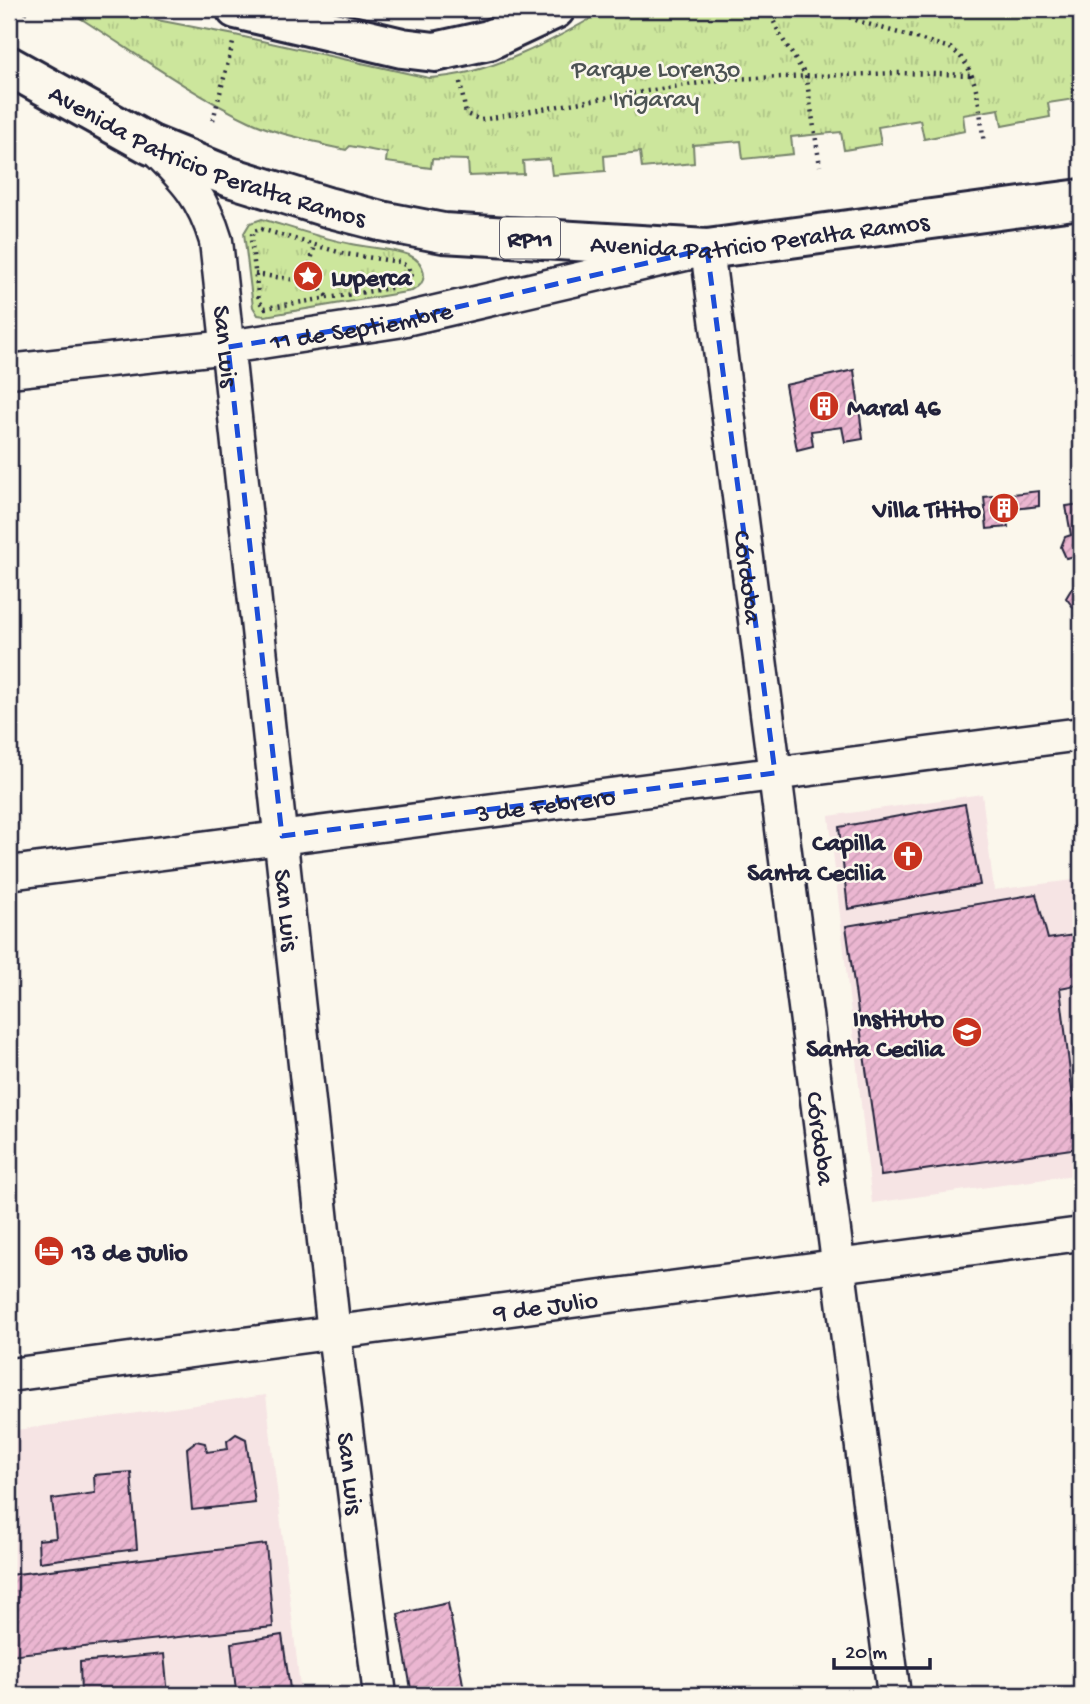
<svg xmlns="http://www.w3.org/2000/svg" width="1090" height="1704" viewBox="0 0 1090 1704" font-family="'Gochi Hand',sans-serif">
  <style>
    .built { fill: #f6e4e4 }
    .park { fill: url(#park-tufts); stroke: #77846c; stroke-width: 2 }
    .building { fill: url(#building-hatch); stroke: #22223b; stroke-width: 2 }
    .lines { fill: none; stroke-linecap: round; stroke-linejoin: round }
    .minor-casing { stroke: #22223b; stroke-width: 37 }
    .primary-casing { stroke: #22223b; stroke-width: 44 }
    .path { stroke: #22223b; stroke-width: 4.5; stroke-dasharray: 2 5; stroke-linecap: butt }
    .minor { stroke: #fbf7ec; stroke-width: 32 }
    .primary { stroke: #fbf7ec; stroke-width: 38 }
    .marked { fill: none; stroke: #1d4ed8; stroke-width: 5; stroke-dasharray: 14 9; stroke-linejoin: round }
    .labels { text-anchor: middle; stroke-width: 5; stroke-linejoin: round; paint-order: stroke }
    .shield { fill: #fbf7ec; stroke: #636270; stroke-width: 2 }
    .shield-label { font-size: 24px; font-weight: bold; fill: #22223b }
    .park-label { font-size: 26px; fill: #4c5353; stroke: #fbf7ec }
    .street-label { font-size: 26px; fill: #22223b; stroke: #fbf7ec }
    .poi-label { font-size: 26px; font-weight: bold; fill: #22223b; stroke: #fbf7ec; text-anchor: start }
  </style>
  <defs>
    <pattern id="park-tufts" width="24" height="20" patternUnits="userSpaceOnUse" patternTransform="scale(1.75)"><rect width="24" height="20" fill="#cce69c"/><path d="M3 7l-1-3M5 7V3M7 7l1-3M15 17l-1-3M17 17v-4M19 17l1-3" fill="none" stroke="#afc587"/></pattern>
    <pattern id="building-hatch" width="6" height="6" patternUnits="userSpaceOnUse" patternTransform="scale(1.75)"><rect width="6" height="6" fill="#ebb6d1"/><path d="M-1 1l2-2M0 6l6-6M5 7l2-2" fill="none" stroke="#c99cb4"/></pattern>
  </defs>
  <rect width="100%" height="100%" fill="#fbf7ec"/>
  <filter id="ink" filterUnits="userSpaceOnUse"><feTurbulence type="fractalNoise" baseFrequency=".0143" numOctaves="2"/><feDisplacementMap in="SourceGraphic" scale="14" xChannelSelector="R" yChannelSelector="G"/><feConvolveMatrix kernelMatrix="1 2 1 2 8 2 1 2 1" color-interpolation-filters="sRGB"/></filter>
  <g filter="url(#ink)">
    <path class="built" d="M 982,794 L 994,890 L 1081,879 L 1081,1174 L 872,1203 L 829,816 Z
      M 266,1395 L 301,1695 L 9,1695 L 9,1431 Z"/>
    <path class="park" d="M 100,9 L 235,35 L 429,78 C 488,76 557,39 607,9 L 1081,9 L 1081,98 L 1048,103 L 1050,117 L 1002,126 L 999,109 L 963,115 L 965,131 L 924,139 L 920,120 L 878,127 L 881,144 L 844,150 L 841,132 L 791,137 L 793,154 L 743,159 L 741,141 L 693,145 L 694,163 L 642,168 L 640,152 L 604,156 L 605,171 L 552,175 L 550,159 L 523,161 L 524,174 L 469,176 L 468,160 L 432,159 L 431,168 L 386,162 L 387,153 L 350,146 L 346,150 L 323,145 L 321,143 C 297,137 272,132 249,121 C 190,93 135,53 80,18 Z
      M 262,219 C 292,228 321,238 351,244 C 369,248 392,248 409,255 C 426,263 430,282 412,291 L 265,316 L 258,315 L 253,307 L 244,233 L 250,223 Z"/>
    <path class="building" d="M 854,370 L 863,439 L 845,442 L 842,427 L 811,431 L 813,446 L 797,450 L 785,385 Z
      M 1039,491 L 1039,506 L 1006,510 L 1008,527 L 987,529 L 984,497 Z
      M 1081,504 L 1081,555 L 1066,558 L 1061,547 L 1065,537 L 1071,535 L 1066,506 Z
      M 1081,585 L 1081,613 L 1073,607 L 1066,598 L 1072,588 Z
      M 965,804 L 980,885 L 848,909 L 839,827 Z
      M 1036,894 L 1048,939 L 1081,934 L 1081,984 L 1060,988 L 1079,1148 L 881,1176 L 846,926 Z
      M 236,1434 L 246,1439 L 255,1503 L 192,1510 L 187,1448 L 196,1441 L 205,1443 L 207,1452 L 228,1449 L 227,1441 Z
      M 131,1472 L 137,1549 L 39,1562 L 38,1540 L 56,1538 L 52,1499 L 95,1493 L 94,1475 Z
      M 266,1544 L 273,1627 L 9,1655 L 9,1575 Z
      M 448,1603 L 465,1695 L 412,1695 L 398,1614 Z
      M 282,1635 L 291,1695 L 193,1695 L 236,1691 L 231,1643 Z
      M 164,1654 L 168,1695 L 81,1695 L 80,1662 Z"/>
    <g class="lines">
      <g class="minor-casing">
        <g id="minor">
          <path id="s1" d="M 154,148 C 186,180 203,197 216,241 L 334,1333 L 380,1695"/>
          <path id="s2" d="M 9,371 L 228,347 L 397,321 L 707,249 L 894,1695"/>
          <path id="s3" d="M 9,873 L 1081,734"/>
          <path id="s4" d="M 9,1375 L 1081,1234"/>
        </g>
      </g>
      <g class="primary-casing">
        <g id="primary">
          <path d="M 236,9 L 402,48 L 435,52 L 489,40 L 555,9"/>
          <path id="s5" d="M 9,66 L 151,145 L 230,177 L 327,207 L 381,221 L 443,233 L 707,249 L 1081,199"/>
        </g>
      </g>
      <path class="path" d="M 19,9 L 27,13
        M 768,9 L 780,35 L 806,76 L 820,166
        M 830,9 L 861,22 L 950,48 C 980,67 979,111 984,143
        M 598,14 L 633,13 L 641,9
        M 460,82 L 466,114 L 481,120 L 615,96 L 726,79 L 900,73 L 973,75
        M 213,120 L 233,43
        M 261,229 L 345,254 L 400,262 L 408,267 L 412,278 L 408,284 L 403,286 L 265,308 L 259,301 L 251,239 L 253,231 Z
        M 310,264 L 315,245
        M 255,274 L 296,280
        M 316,284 L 328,298"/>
      <use href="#minor" class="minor"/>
      <use href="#primary" class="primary"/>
    </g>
  </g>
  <path class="marked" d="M 707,249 L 775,773 L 282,836 L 228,347 L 397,321 Z"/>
  <defs>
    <g id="sight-disc" transform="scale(1.575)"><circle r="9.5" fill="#c8321e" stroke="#fbf7ec"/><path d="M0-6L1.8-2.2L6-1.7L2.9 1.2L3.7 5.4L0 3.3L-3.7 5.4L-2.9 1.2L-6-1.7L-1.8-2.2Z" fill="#fff"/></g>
    <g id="building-disc" transform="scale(1.575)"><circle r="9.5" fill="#c8321e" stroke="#fbf7ec"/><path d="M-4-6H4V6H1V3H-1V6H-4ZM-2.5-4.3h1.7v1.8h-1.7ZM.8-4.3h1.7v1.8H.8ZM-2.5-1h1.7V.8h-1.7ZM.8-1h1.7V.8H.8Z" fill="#fff"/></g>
    <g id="church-disc" transform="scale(1.575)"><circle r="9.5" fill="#c8321e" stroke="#fbf7ec"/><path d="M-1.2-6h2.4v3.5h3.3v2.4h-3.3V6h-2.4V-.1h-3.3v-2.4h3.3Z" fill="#fff"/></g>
    <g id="school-disc" transform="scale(1.575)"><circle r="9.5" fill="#c8321e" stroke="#fbf7ec"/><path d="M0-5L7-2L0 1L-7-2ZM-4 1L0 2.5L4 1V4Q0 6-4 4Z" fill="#fff"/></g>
    <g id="hotel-disc" transform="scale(1.575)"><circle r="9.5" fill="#c8321e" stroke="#fbf7ec"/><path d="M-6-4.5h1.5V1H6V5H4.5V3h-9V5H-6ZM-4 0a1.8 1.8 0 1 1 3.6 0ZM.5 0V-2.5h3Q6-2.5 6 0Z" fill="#fff"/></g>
  </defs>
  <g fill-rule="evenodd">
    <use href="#sight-disc" x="308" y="276"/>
    <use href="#building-disc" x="824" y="406"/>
    <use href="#building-disc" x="1004" y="508"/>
    <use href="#church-disc" x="908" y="856"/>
    <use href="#school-disc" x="967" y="1032"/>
    <use href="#hotel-disc" x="49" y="1251"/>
  </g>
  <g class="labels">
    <rect class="shield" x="500" y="217.5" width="60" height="41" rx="5"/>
    <g class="shield-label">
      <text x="530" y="246">RP11</text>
    </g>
    <g class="park-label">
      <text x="656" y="76">Parque Lorenzo<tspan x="656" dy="30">Irigaray</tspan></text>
    </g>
    <g class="street-label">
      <text dy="9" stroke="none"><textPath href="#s5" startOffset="219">Avenida Patricio Peralta Ramos</textPath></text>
      <text dy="9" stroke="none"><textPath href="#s5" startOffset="786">Avenida Patricio Peralta Ramos</textPath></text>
      <text dy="9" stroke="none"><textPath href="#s2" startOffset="355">11 de Septiembre</textPath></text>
      <text dy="9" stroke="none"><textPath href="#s1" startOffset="219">San Luis</textPath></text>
      <text dy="9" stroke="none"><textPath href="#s2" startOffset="1040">Córdoba</textPath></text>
      <text dy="9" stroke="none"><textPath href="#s3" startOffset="541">3 de Febrero</textPath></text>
      <text dy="9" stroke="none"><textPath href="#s1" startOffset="786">San Luis</textPath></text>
      <text dy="9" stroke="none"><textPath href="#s2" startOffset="1606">Córdoba</textPath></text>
      <text dy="9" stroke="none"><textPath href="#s4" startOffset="541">9 de Julio</textPath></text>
      <text dy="9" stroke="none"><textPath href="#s1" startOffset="1353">San Luis</textPath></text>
    </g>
    <g class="poi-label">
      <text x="331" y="285">Luperca</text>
      <text x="847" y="415">Maral 46</text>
      <text x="981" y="517" text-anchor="end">Villa Titito</text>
      <text x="885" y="850" text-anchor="end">Capilla<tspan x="885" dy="30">Santa Cecilia</tspan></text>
      <text x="944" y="1026" text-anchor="end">Instituto<tspan x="944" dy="30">Santa Cecilia</tspan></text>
      <text x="72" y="1260">13 de Julio</text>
    </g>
  </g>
  <rect width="1090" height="1704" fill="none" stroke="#fbf7ec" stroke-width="35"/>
  <rect x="18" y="18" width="1055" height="1669" fill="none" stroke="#22223b" stroke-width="2.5" filter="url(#ink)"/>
  <path d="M834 1658v10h96v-10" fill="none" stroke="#22223b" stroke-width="3.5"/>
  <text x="845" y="1658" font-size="21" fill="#22223b" stroke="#fbf7ec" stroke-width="5" paint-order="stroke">20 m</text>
</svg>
